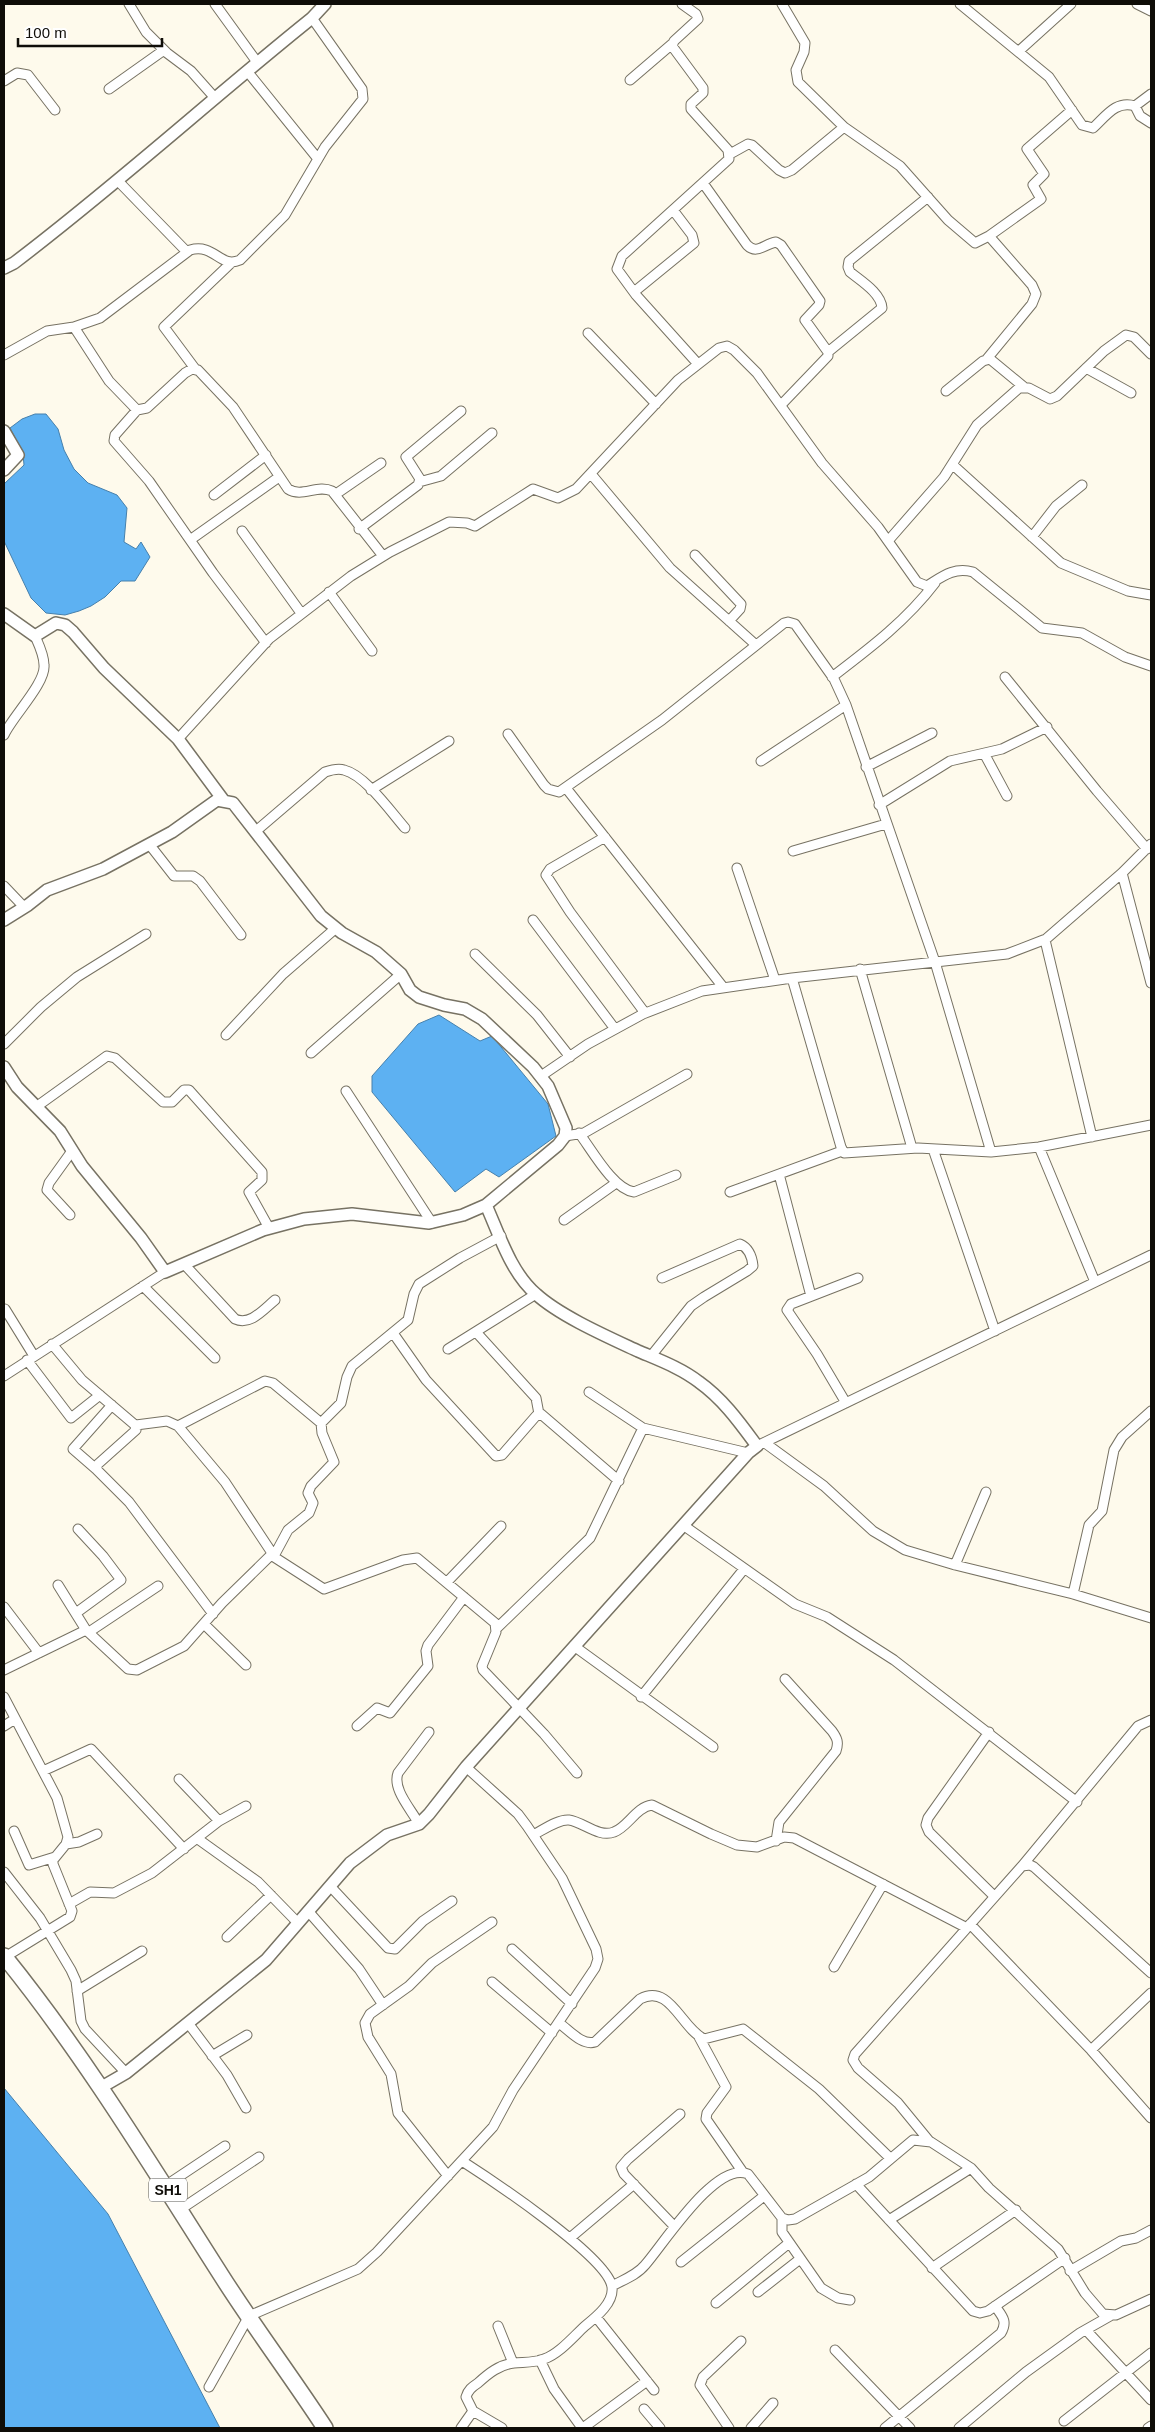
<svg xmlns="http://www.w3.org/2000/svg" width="1155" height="2432" viewBox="0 0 1155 2432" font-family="Arial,sans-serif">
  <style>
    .water { fill: #5db1f2; stroke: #4680ac }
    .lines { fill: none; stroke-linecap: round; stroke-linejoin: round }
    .minor-casing { stroke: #777263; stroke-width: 11 }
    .tertiary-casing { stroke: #777263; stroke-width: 14 }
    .primary-casing { stroke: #777263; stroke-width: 18 }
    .minor { stroke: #fff; stroke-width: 9 }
    .tertiary { stroke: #fff; stroke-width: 11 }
    .primary { stroke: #fff; stroke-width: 15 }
    .labels { text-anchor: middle; stroke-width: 4; stroke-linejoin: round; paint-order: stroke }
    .shield { fill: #fff; stroke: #575652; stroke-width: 1 }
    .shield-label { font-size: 14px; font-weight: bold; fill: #0f0d08 }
  </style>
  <rect width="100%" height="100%" fill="#fefaec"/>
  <path class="water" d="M 35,414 L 46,414 L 58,429 L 64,450 L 74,469 L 88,483 L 117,495 L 127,508 L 124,542 L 136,549 L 141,542 L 150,557 L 135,581 L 121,581 L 105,597 L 91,606 L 79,611 L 65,615 L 46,613 L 31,598 L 4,541 L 4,484 L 24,465 L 23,454 L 10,428 L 22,419 Z
    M 439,1015 L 480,1041 L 492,1036 L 548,1104 L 556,1136 L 499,1177 L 486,1169 L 455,1192 L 372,1092 L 372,1076 L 418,1024 Z
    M 4,2088 L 108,2214 L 220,2428 L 4,2428 Z"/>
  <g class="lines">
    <g class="minor-casing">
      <path id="minor" d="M 129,4 L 146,32 L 167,53 L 191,71 L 215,98
        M 215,4 L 257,62
        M 682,4 L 696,14 L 698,19 L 674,41 L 672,46 L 703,88 L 703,93 L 691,104 L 691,109 L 728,150 L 729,159 L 622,256 L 617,269 L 636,295 L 698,364
        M 782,4 L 805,43 L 804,52 L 796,70 L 798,82 L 844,127 L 900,166 L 948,220 L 975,243 L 989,236
        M 960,4 L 1049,77 L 1082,125 L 1093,128 C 1106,116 1116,100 1135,106 L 1151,94
        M 1137,4 L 1151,11
        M 1019,51 L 1071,4
        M 247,71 L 318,159
        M 630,80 L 672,44
        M 4,81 L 17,73 L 28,75 L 55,110
        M 109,89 L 164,50
        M 1135,106 L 1140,116 L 1151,123
        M 730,154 L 748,144 L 752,145 L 779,170 L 785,173 L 792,170 L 844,127
        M 119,182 L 187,252
        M 703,183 L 747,245 C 757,255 764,244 776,242 L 781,245 L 820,301 L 819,305 L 805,320 L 828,352 L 828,356 L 781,405
        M 634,292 L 694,243 L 692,235 L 673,210
        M 74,327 L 109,381 L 137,410 L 147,408 L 185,373 L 192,369 L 198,370 L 233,407 L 288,489 C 302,498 317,484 332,491 L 383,556
        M 588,333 L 656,404
        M 828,352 L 882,308 C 881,293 861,281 850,272 L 848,267 L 849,261 L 928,197
        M 4,355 L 47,331 L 74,327 L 100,318 L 190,250 C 215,243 220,269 240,260 L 285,215 L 325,147 L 363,99 L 362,89 L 312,18
        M 986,360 L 1032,304 L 1036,294 L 1032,285 L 989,236 L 1041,199 L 1033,185 L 1044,174 L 1027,149 L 1072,110
        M 1086,368 L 1131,393
        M 196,370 L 164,327 L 232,262
        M 946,391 L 983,361 L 990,359 L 1024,387
        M 137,410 L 115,435 L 114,441 L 149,481 L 213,573 L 266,643
        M 953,465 L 1061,563 L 1128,591 L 1151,595
        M 591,474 L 670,568 L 756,645
        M 419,482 L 441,476 L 492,433
        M 336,494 L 381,463
        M 214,495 L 266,455
        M 359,529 L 418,485 L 420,479 L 406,457 L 461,411
        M 242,531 L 301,613
        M 1032,537 L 1056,506 L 1082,485
        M 190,540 L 279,477
        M 888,541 L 944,477 L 977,425 L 1019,388 L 1029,388 L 1050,399 L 1057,396 L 1104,351 L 1126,335 L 1134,337 L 1151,354
        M 695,555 L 741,604 L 740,609 L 729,621
        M 329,592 L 372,651
        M 832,677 C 870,648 906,621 935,583
        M 1005,677 L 1097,791 L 1147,849
        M 508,734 L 544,785 L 548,789 L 559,792 L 662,720 L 784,623 L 788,622 L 795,624 L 834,679 L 846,705 L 935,962 L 991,1152
        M 4,735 C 12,717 46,683 44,665 C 44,655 39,645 35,636
        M 178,739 L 269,639 L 351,576 L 390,552 L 449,522 L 467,523 L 475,526 L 533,489 L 558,498 L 576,489 L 678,380 L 719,348 L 727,346 L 734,350 L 757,373 L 822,463 L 878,527 L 917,582 L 927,586 C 943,576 954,567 973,572 L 1042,628 L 1082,633 L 1125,657 L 1151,666
        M 985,755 L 1007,796
        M 761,761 L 846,705
        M 866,767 L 932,733
        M 566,788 L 723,987
        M 371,790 L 449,741
        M 879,805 L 950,761 L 1002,749 L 1047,727
        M 256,831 L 325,772 C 331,770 338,768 344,770 C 365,775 391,812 405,828
        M 605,837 L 550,869 L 546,875 L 570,912 L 645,1013
        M 149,844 L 174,876 L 193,876 L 200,881 L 241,935
        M 793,851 L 886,824
        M 737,868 L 775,980
        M 1122,873 L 1151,983
        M 4,886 L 24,907
        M 533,920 L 615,1029
        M 1045,940 L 1092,1137
        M 475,954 L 537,1015 L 570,1057
        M 860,969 L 912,1148
        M 792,978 L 841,1147 L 844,1153 L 918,1148 L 991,1152 L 1039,1147 L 1151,1125
        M 226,1035 L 283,974 L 336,928
        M 4,1044 L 41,1007 L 77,977 L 146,934
        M 311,1053 L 401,974
        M 541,1076 L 588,1044 L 643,1014 L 702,991 L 792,978 L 1007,954 L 1046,939 L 1122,873 L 1151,844
        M 346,1091 L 432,1223
        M 36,1107 L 107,1056 L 115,1058 L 163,1102 L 172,1102 L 184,1090 L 189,1090 L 262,1172 L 262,1180 L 249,1192 L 269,1228
        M 579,1133 C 592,1150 613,1189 634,1192 L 676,1175
        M 565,1136 L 584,1133 L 687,1074
        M 1039,1147 L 1095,1282
        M 933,1149 L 995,1331
        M 779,1174 L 811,1296
        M 730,1192 L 842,1151
        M 70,1215 L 47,1190 L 49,1183 L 72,1151
        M 564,1220 L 616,1183
        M 184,1264 L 235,1319 C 250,1326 263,1310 275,1300
        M 143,1286 L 215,1358
        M 5,1309 L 34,1356
        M 476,1332 L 536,1398 L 539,1414
        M 393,1333 L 426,1380 L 496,1456 L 502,1455 L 536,1416 L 541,1414 L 619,1481
        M 52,1344 L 82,1380 L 135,1425 L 136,1430 L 98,1464 L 96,1469 L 129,1502 L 213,1614
        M 448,1349 L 536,1294
        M 651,1356 L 691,1306 L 704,1297 L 747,1271 L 753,1266 C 752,1256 749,1248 740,1244 L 662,1278
        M 27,1360 L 71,1418 L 100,1395
        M 4,1376 L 165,1272
        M 589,1392 L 643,1428 L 748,1453
        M 846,1403 L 817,1354 L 787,1310 L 791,1304 L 858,1278
        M 136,1425 L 167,1421 L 178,1426 L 225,1482 L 274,1556
        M 178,1426 L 265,1381 L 273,1383 L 321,1423
        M 765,1443 L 824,1486 L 873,1531 L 905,1550 L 955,1565 L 1073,1594 L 1151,1618
        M 757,1446 L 1151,1255
        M 96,1469 L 73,1449 L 112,1405
        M 683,1525 L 795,1604 L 827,1617 L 894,1660 L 1077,1802
        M 274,1556 L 288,1530 L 309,1513 L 313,1503 L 308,1493 L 311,1486 L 334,1462 L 322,1433 L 321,1423 L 341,1403 L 347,1377 L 352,1366 L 408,1320 L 414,1294 L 419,1284 L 460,1258 L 501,1236
        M 955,1565 L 986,1492
        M 447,1582 L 501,1526
        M 58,1585 L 86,1630
        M 1073,1594 L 1089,1525 L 1102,1511 L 1114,1450 L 1122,1437 L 1151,1411
        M 4,1607 L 39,1653
        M 76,1613 L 121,1580 L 103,1556 L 78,1529
        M 204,1624 L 246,1665
        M 496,1629 L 590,1538 L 643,1428
        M 89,1632 L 158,1586
        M 574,1646 L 713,1747
        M 4,1670 L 86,1630 L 128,1669 L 137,1670 L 184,1646 L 222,1603 L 271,1555 L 324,1589 L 403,1560 L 417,1558 L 495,1623 L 496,1632 L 482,1666 L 483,1670 L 544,1734 L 577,1773
        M 4,1697 L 57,1798 L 68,1837 L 66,1844 L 53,1860 L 53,1864 L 72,1911 L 70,1917 L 5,1957
        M 641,1697 L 744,1569
        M 4,1726 L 15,1719
        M 357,1726 L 377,1708 L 390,1713 L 428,1666 L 426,1651 L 428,1645 L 464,1597
        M 989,1732 L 928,1818 L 926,1825 L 929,1832 L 994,1896
        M 43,1771 L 91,1749 L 184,1849
        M 179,1779 L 219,1821
        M 419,1824 C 411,1809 392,1789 398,1773 L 429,1732
        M 14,1831 L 29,1865 L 55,1857
        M 533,1835 C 543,1830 558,1819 569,1820 C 583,1822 599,1838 614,1832 C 628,1827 636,1807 652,1805 L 711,1834 L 737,1845 L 757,1847 L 784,1837 L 794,1838 L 967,1928
        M 198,1839 L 258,1882 L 298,1923
        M 776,1841 L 779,1822 L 836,1751 C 839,1742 837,1738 832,1731 L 785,1679
        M 66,1844 L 79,1842 L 97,1834
        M 1022,1866 L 1138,1726 L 1151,1720
        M 4,1872 L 40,1918 L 71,1970 L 76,1981 L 81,2021 L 85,2029 L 126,2073
        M 330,1886 L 388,1948 L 395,1949 L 423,1921 L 452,1901
        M 69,1904 L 90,1892 L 114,1893 L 152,1873 L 219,1821 L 246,1806
        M 308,1911 L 359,1969 L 383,2005
        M 970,1924 L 1091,2050 L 1151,2118
        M 227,1937 L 271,1895
        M 512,1949 L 572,2004
        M 834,1967 L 883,1884
        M 492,1982 L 552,2033
        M 77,1991 L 142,1951
        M 188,2023 L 227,2075 L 246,2108
        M 559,2023 C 569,2030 582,2046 595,2042 L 640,1999 C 670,1983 681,2028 704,2039 L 743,2029 L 819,2089 L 890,2158
        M 699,2037 L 726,2087 L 707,2113 L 706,2119 L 742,2171
        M 1091,2050 L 1151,1993
        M 212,2056 L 247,2035
        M 930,2142 L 898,2103 L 858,2068 L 853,2060 L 855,2054 L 1022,1866 L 1030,1865 L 1034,1867 L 1151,1973
        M 462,2161 C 490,2179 608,2257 612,2287 C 614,2303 596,2317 585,2326 C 573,2337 559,2354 544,2359 C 534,2363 524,2362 514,2363 C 499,2365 489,2373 478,2383 C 472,2387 468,2390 466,2397 L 473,2411 L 502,2428
        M 448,2176 L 398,2113 L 391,2074 L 368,2037 L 365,2023 L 370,2014 L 409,1986 L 432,1963 L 492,1922
        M 856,2184 L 973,2311 L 980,2313 L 988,2311 L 1065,2258
        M 165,2186 L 225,2146
        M 181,2209 L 259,2157
        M 782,2218 L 782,2232 L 821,2288 L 838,2298 L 850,2300
        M 889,2220 L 971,2168
        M 674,2226 L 624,2174 L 621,2167 L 628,2159 L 680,2114
        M 570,2238 L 634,2184
        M 681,2262 L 764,2196
        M 932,2268 L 1016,2210
        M 1070,2271 L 1121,2241 L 1136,2238 L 1151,2230
        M 612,2286 C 623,2280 637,2275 645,2265 C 663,2245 716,2160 748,2174 L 782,2218 L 788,2220 L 795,2219 L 869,2177 L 913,2140 L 931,2142 L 971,2168 L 989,2188 L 1058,2249 L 1085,2293 L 1103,2314 L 1116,2315 L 1151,2299
        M 758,2292 L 800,2259
        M 716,2303 L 789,2243
        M 596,2317 L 654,2390
        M 498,2326 L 513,2363
        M 1086,2330 L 1151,2400
        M 835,2350 L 910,2428
        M 540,2360 L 554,2389 L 582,2428
        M 209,2387 L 249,2316 L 358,2269 L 377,2252 L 493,2127 L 513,2090 L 595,1968 L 598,1959 L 596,1949 L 562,1878 L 527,1826 L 518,1814 L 466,1767
        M 644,2409 L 660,2428
        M 1064,2421 L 1151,2353
        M 461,2428 L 473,2411
        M 583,2428 L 647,2381
        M 729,2428 L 700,2385 L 703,2377 L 741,2341
        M 751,2428 L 773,2403
        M 885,2428 L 1001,2333 C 1008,2321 1002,2316 995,2306
        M 959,2428 L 1026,2372 L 1080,2333 L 1110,2316
        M 1148,2428 L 1151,2426"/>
    </g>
    <g class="tertiary-casing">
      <path id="tertiary" d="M 4,268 L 14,263 C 117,185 211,99 312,18 L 325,4
        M 4,431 L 18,455 L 4,470
        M 4,614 L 35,636 L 56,623 L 65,625 L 73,632 L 104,668 L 178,739 L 224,801
        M 4,920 L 28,905 L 47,890 L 103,869 L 172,832 L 217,800 L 233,803 L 321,916 L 342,933 L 376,952 L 401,974 L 410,990 L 419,997 L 444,1005 L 465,1009 L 482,1019 L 533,1067 L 548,1086 L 566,1128 L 565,1136 L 558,1145 L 486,1205 C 499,1234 511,1273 536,1294 C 560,1316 608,1337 638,1351 C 659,1360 681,1368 699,1382 C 723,1399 740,1423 757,1446 L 748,1453 L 466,1767 L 429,1814 L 419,1824 L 387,1835 L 350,1863 L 266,1960 L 126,2073 L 100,2088
        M 4,1067 L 17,1087 L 60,1131 L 82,1166 L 141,1238 L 165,1272 L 263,1230 L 304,1219 L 352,1214 L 429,1223 L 463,1215 L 486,1205"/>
    </g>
    <g class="primary-casing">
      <path id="primary" d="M 4,1956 C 85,2056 152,2167 221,2275 C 254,2327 291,2376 325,2428"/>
    </g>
    <use href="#minor" class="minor"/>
    <use href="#tertiary" class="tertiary"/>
    <use href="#primary" class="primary"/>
  </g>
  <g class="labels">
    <rect class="shield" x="149" y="2178.5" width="38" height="23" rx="4"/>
    <g class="shield-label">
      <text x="168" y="2195">SH1</text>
    </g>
  </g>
  <rect width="1155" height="2432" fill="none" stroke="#0f0d08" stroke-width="10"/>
  <path d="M18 38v8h144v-8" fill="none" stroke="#0f0d08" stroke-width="2.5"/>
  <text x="25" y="38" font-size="15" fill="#0f0d08" stroke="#ffffff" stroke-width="4" paint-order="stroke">100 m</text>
</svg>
